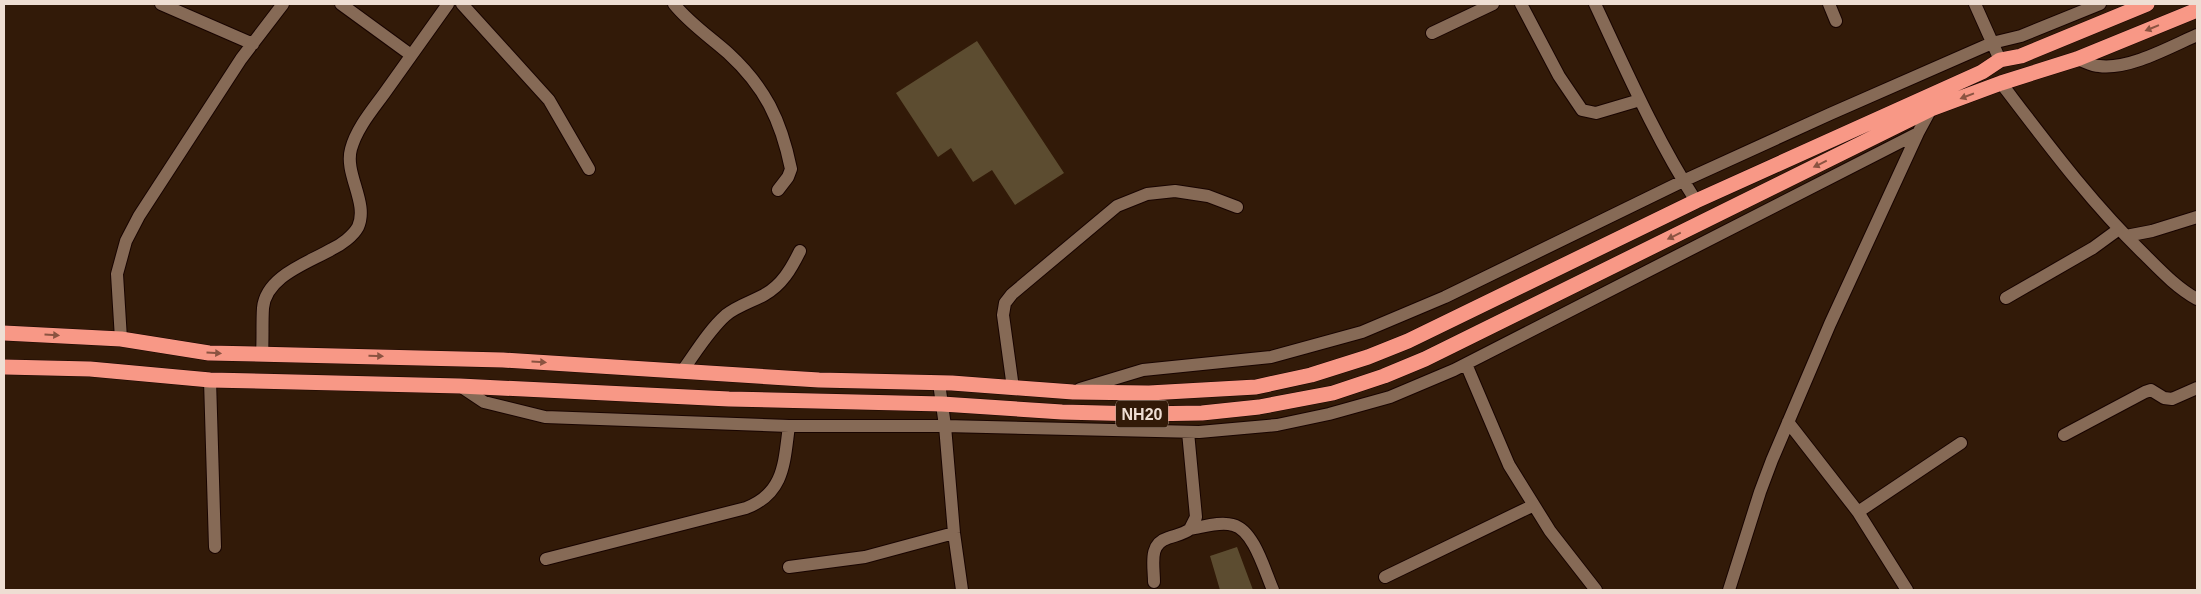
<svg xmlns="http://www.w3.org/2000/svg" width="2201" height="594" viewBox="0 0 2201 594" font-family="Arial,sans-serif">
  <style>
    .building { fill: #5c4c30 }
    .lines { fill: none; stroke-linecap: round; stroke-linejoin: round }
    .minor-casing { stroke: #180400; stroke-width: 14 }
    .highway-casing { stroke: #180400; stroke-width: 16 }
    .minor { stroke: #866a56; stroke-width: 12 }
    .highway { stroke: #f89886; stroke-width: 15 }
    .oneway { fill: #8b5341 }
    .labels { text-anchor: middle; stroke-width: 4; stroke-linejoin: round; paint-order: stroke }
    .shield { fill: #321a08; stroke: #b6a396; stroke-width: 1 }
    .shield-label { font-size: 16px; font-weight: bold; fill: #eeded3 }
  </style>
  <rect width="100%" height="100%" fill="#321a08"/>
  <path class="building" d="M 977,41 L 1064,173 L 1015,205 L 992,170 L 973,182 L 951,148 L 938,157 L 896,93 Z
    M 1237,547 L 1253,590 L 1220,590 L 1210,556 Z"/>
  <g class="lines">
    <g class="minor-casing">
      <path id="minor" d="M 161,4 L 253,44
        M 341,4 L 411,55
        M 462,4 L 549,100 L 589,169
        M 674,4 C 689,23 710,37 728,53 C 765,87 781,120 791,169 L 788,177 L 778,190
        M 1521,4 L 1559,76 L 1582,110 L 1596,113 L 1640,100
        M 1595,4 C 1626,70 1656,139 1696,201
        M 1829,4 L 1836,21
        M 1975,4 L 2000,60
        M 1432,33 L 1493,4
        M 2077,59 C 2084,61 2092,66 2099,66 C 2129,70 2170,47 2197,35
        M 2001,83 C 2046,142 2091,203 2145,255 C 2161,271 2177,288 2197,299
        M 2126,236 L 2152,231 L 2197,217
        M 2006,298 L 2093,248 L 2119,229
        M 121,339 L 117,274 L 126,241 L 139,216 L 241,59 L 283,4
        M 262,354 C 263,339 262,323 263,308 C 266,276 308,263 332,249 C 341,245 353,236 358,227 C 369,203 344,174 351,149 C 357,127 374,108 386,91 C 407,62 427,33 448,4
        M 1466,364 L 1509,465 L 1550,531 L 1596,590
        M 683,370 C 696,352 709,330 726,315 C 737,306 751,302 764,295 C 782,285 791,269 800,251
        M 210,380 L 215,547
        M 939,383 L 945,426 L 954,533 L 962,590
        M 460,386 L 484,402 L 545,417 L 789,426 L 945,426 L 1199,432 L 1277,425 L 1329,414 L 1390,397 L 1454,370 L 1918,133
        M 1013,388 L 1003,315 L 1005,303 L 1012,294 L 1117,206 L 1147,194 L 1175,191 L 1208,196 L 1237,207
        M 1080,389 L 1143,370 L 1271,357 L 1362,332 L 1445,297 L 1683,181 L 1830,114 L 1992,43 L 2021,36 L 2100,4
        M 1788,422 L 1858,512 L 1907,590
        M 2064,435 L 2145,392 L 2151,390 L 2164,398 L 2172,399 L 2197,388
        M 1858,512 L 1961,443
        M 1190,529 C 1203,527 1220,521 1233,525 C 1254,530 1265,572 1273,590
        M 546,559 L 746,508 C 785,493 784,462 789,426
        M 789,567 L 865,557 L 954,533
        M 1385,577 L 1534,505
        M 1154,582 C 1154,565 1148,544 1168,538 C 1176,535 1184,534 1190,529 L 1196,517 L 1188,432
        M 1729,590 L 1760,492 L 1772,460 L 1830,324 L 1918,133 L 1931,109"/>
    </g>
    <g class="highway-casing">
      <path id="highway" d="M 4,333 L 121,339 L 209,353 L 503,360 L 819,380 L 952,383 L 1073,392 L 1149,393 L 1256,387 L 1311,375 L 1368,357 L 1408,341 L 1696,201 L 1982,72 L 2000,60 L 2021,56 L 2147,4
        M 4,367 L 90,369 L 210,380 L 460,386 L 729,399 L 942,404 L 1062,412 L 1142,414 L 1202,413 L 1259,407 L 1333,393 L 1384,376 L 1425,359 L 1931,109 L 2001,83 L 2077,59 L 2197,10"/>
    </g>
    <use href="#minor" class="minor"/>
    <use href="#highway" class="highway"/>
  </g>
  <defs><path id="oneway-solid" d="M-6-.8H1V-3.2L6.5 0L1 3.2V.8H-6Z" transform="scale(1.25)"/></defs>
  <g class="oneway">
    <use href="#oneway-solid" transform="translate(2152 28) rotate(158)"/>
    <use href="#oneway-solid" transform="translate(1967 96) rotate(159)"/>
    <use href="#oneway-solid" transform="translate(1820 164) rotate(154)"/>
    <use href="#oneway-solid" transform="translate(1674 236) rotate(154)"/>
    <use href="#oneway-solid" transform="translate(52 335) rotate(3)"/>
    <use href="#oneway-solid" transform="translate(214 353) rotate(3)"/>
    <use href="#oneway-solid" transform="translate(376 356) rotate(1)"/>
    <use href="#oneway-solid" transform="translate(539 362) rotate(3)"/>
  </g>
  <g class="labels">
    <rect class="shield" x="1116" y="400.5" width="52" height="27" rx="4"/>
    <g class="shield-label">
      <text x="1142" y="420">NH20</text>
    </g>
  </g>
  <rect width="2201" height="594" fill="none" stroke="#eeded3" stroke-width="10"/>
</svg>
